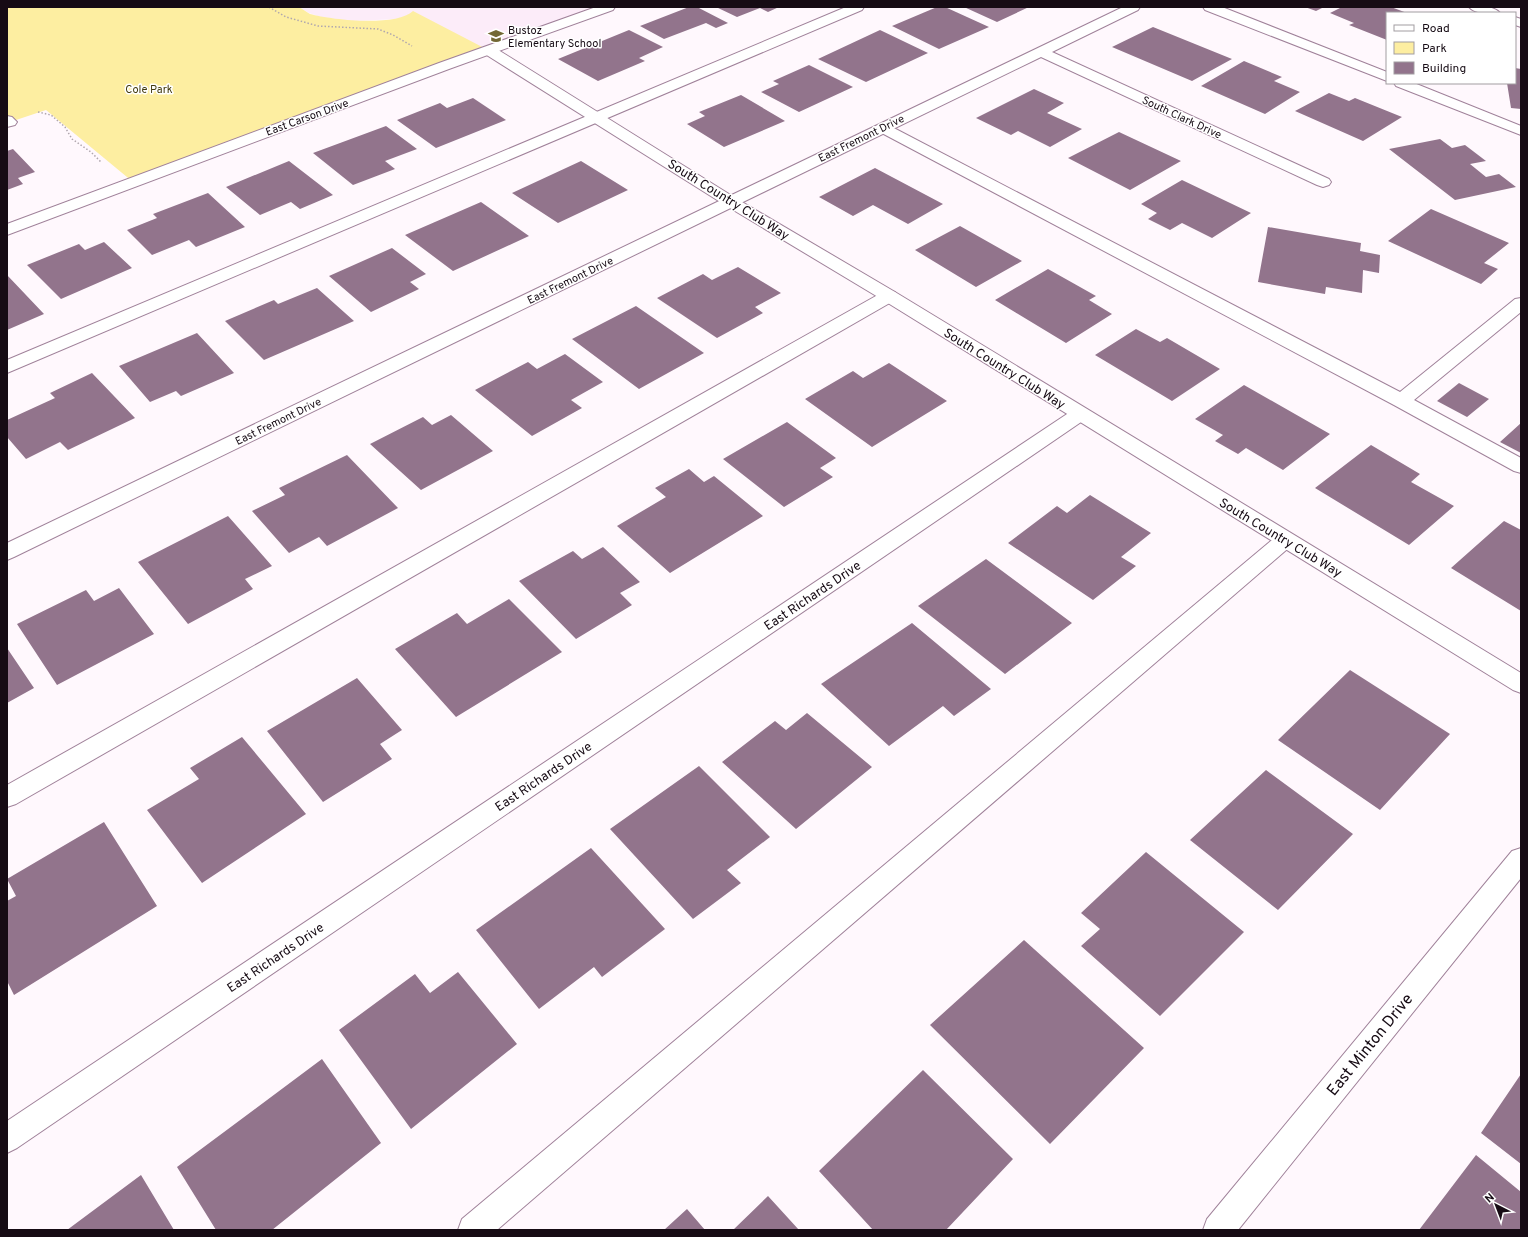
<svg xmlns="http://www.w3.org/2000/svg" width="1528" height="1237" viewBox="0 0 1528 1237" font-family="Overpass,sans-serif">
  <style>
    .built { fill: #fcecf9 }
    .green { fill: #fdeea1 }
    .building { fill: #92748c }
    .lines { fill: none; stroke-linecap: round; stroke-linejoin: round }
    .service-casing { stroke: #a0829a; stroke-width: 2 }
    .minor-casing { stroke: #a0829a; stroke-width: 2 }
    .tertiary-casing { stroke: #a0829a; stroke-width: 2 }
    .path { stroke: #b0a7ae; stroke-width: 1.5; stroke-dasharray: 1.5 2; stroke-linecap: butt }
    .service { fill: #fff; fill-rule: evenodd }
    .minor { fill: #fff; fill-rule: evenodd }
    .tertiary { fill: #fff; fill-rule: evenodd }
    .labels { text-anchor: middle; stroke-width: 3; stroke-linejoin: round; paint-order: stroke }
    .far-poi-label { font-size: 11px; fill: #160b14; stroke: #fff; text-anchor: start }
    .far-park-label { font-size: 11px; fill: #423a0d; stroke: #fff }
    .far-street-label { font-size: 11px; fill: #160b14; stroke: #fff }
    .street-label { font-size: 13px; fill: #160b14; stroke: #fff }
    .near-street-label { font-size: 16px; fill: #160b14; stroke: #fff }
  </style>
  <rect width="100%" height="100%" fill="#fff8fd"/>
  <path class="built" d="M 299,7 L 608,7 L 490,51 L 408,16 L 396,19 L 353,21 L 327,19 L 309,13 Z"/>
  <path class="green" d="M 7,7 L 299,7 C 303,9 306,12 310,14 C 331,20 397,27 413,11 L 490,51 L 133,182 L 46,110 L 10,122 L 7,120 Z"/>
  <path class="building" d="M 689,7 L 697,7 L 728,23 L 716,28 L 706,23 L 664,39 L 640,26 Z
    M 716,7 L 779,7 L 768,12 L 760,8 L 737,17 Z
    M 937,7 L 945,7 L 989,27 L 939,49 L 892,26 Z
    M 964,7 L 1029,7 L 997,22 Z
    M 1305,7 L 1324,7 L 1316,11 Z
    M 1342,7 L 1391,7 L 1407,13 L 1387,13 L 1387,40 L 1349,25 L 1354,23 L 1330,13 Z
    M 1153,27 L 1232,59 L 1192,81 L 1112,47 Z
    M 629,30 L 663,47 L 639,58 L 645,61 L 598,81 L 558,59 Z
    M 880,30 L 928,53 L 866,82 L 818,59 Z
    M 1244,61 L 1282,77 L 1274,81 L 1300,92 L 1265,114 L 1201,86 Z
    M 809,65 L 853,87 L 799,112 L 761,92 L 779,84 L 773,81 Z
    M 1515,68 L 1521,69 L 1521,109 L 1511,108 L 1507,83 L 1515,83 Z
    M 1034,89 L 1064,103 L 1047,113 L 1082,129 L 1050,147 L 1018,131 L 1011,135 L 976,118 Z
    M 1329,93 L 1349,101 L 1355,98 L 1402,117 L 1363,141 L 1295,111 Z
    M 741,95 L 785,121 L 724,147 L 687,124 L 705,116 L 699,112 Z
    M 473,98 L 506,120 L 436,148 L 397,120 L 440,103 L 447,108 Z
    M 386,126 L 417,149 L 385,161 L 395,169 L 353,185 L 313,153 Z
    M 1119,132 L 1181,161 L 1130,190 L 1068,158 Z
    M 1440,139 L 1452,148 L 1465,145 L 1486,161 L 1470,164 L 1486,177 L 1499,174 L 1516,187 L 1455,200 L 1389,149 Z
    M 13,149 L 35,172 L 18,178 L 23,184 L 7,190 L 7,151 Z
    M 289,161 L 333,195 L 300,209 L 291,202 L 260,215 L 226,187 Z
    M 581,161 L 628,190 L 558,223 L 512,193 Z
    M 875,168 L 943,204 L 908,224 L 873,205 L 853,216 L 819,197 Z
    M 1182,180 L 1251,213 L 1212,238 L 1182,223 L 1170,230 L 1148,219 L 1157,213 L 1141,204 Z
    M 208,193 L 245,227 L 196,247 L 189,240 L 152,255 L 127,230 L 157,218 L 153,214 Z
    M 481,202 L 529,236 L 453,271 L 405,235 Z
    M 1431,209 L 1509,243 L 1484,263 L 1498,269 L 1481,284 L 1388,241 Z
    M 960,226 L 1022,261 L 976,287 L 915,250 Z
    M 1268,227 L 1361,243 L 1360,251 L 1380,255 L 1379,273 L 1363,270 L 1362,293 L 1326,287 L 1325,294 L 1258,282 Z
    M 104,242 L 132,268 L 61,299 L 27,265 L 79,244 L 85,250 Z
    M 392,248 L 426,274 L 410,282 L 419,289 L 371,312 L 329,276 Z
    M 738,267 L 781,293 L 755,307 L 763,313 L 717,338 L 657,298 L 703,274 L 712,280 Z
    M 1048,269 L 1096,296 L 1089,300 L 1112,314 L 1066,343 L 995,300 Z
    M 7,275 L 44,314 L 7,330 Z
    M 317,288 L 354,321 L 264,360 L 225,321 L 274,300 L 278,304 Z
    M 636,306 L 704,353 L 639,389 L 572,339 Z
    M 1136,329 L 1160,342 L 1167,338 L 1220,369 L 1172,401 L 1095,355 Z
    M 197,333 L 234,373 L 181,396 L 176,391 L 150,402 L 119,366 Z
    M 565,354 L 603,382 L 571,400 L 582,408 L 532,436 L 475,390 L 528,362 L 537,369 Z
    M 889,363 L 947,401 L 872,447 L 805,399 L 853,371 L 863,378 Z
    M 92,373 L 135,418 L 68,450 L 60,442 L 26,459 L 7,437 L 7,420 L 55,398 L 50,393 Z
    M 1459,383 L 1489,399 L 1467,417 L 1437,401 Z
    M 1244,385 L 1330,434 L 1283,470 L 1246,448 L 1238,454 L 1215,441 L 1223,435 L 1195,419 Z
    M 451,415 L 493,451 L 421,490 L 370,444 L 423,417 L 432,425 Z
    M 787,422 L 836,458 L 820,468 L 833,477 L 784,507 L 723,459 Z
    M 1521,423 L 1521,453 L 1500,442 Z
    M 1371,445 L 1420,474 L 1411,482 L 1454,506 L 1409,545 L 1315,488 Z
    M 347,455 L 398,508 L 327,546 L 319,537 L 289,553 L 252,511 L 285,495 L 279,488 Z
    M 689,469 L 704,482 L 714,476 L 763,516 L 670,573 L 617,526 L 666,497 L 655,488 Z
    M 1090,495 L 1151,533 L 1121,557 L 1136,566 L 1093,600 L 1008,543 L 1057,506 L 1067,513 Z
    M 228,516 L 272,566 L 245,579 L 253,589 L 188,624 L 138,562 Z
    M 1504,521 L 1521,530 L 1521,611 L 1451,568 Z
    M 603,547 L 640,582 L 620,593 L 632,605 L 576,639 L 519,581 L 573,551 L 582,559 Z
    M 986,559 L 1072,623 L 1005,674 L 918,606 Z
    M 119,588 L 154,634 L 57,685 L 17,624 L 86,590 L 94,601 Z
    M 509,599 L 562,652 L 456,717 L 395,649 L 457,613 L 467,624 Z
    M 912,623 L 991,689 L 954,716 L 943,706 L 889,746 L 821,684 Z
    M 7,648 L 34,688 L 7,703 Z
    M 1350,670 L 1450,734 L 1380,810 L 1278,740 Z
    M 357,678 L 402,730 L 380,744 L 392,759 L 323,802 L 267,731 Z
    M 807,713 L 872,767 L 796,829 L 722,762 L 775,721 L 786,730 Z
    M 242,737 L 306,814 L 202,883 L 147,810 L 199,779 L 190,768 Z
    M 699,766 L 770,837 L 727,870 L 741,883 L 693,919 L 610,829 Z
    M 1266,770 L 1353,834 L 1278,910 L 1190,840 Z
    M 104,822 L 157,906 L 14,995 L 7,981 L 7,901 L 16,896 L 7,879 Z
    M 591,848 L 665,929 L 602,977 L 594,967 L 539,1009 L 476,930 Z
    M 1146,852 L 1244,932 L 1160,1016 L 1081,946 L 1100,929 L 1081,913 Z
    M 1024,940 L 1144,1048 L 1050,1144 L 930,1025 Z
    M 458,972 L 517,1044 L 411,1129 L 339,1030 L 415,974 L 430,993 Z
    M 322,1059 L 381,1143 L 272,1230 L 216,1230 L 177,1167 Z
    M 923,1070 L 1013,1159 L 946,1230 L 873,1230 L 819,1171 Z
    M 1521,1074 L 1521,1164 L 1481,1133 Z
    M 1476,1155 L 1521,1192 L 1521,1230 L 1419,1230 Z
    M 141,1175 L 174,1230 L 67,1230 Z
    M 768,1196 L 799,1230 L 733,1230 Z
    M 687,1209 L 705,1230 L 664,1230 Z"/>
  <g class="lines">
    <g class="service-casing">
      <path id="service" d="M 846,7 L 864,7 L 862,10 L 7,373 L 7,360 Z
        M 1203,7 L 1222,7 L 1387,72 L 1387,81 L 1205,10 Z
        M 1394,83 L 1414,83 L 1521,126 L 1521,135 L 1396,86 Z
        M 7,116 L 12,117 L 17,122 L 15,125 L 7,127 Z
        M 883,124 L 888,125 L 1400,392 L 1515,299 L 1521,298 L 1521,312 L 1414,400 L 1521,458 L 1521,473 L 1514,471 L 1394,405 L 878,131 L 876,128 L 878,125 Z
        M 889,291 L 895,292 L 898,296 L 895,300 L 16,804 L 7,807 L 7,785 L 883,292 Z
        M 1285,533 L 1292,535 L 1295,540 L 1292,545 L 497,1230 L 458,1230 L 462,1219 L 1278,535 Z"/>
    </g>
    <g class="minor-casing">
      <path id="minor" d="M 596,7 L 615,7 L 613,10 L 449,69 L 7,235 L 7,224 L 439,63 Z
        M 1123,7 L 1140,7 L 1138,10 L 1052,52 L 1329,179 L 1331,182 L 1329,185 L 1323,187 L 1317,185 L 1041,57 L 14,557 L 7,560 L 7,543 Z
        M 1469,7 C 1479,7 1493,5 1500,13 C 1490,13 1476,15 1469,7 Z
        M 1515,17 L 1521,19 L 1521,27 L 1515,25 Z
        M 1080,408 L 1087,410 L 1090,414 L 1087,418 L 17,1148 L 7,1153 L 7,1121 L 1073,410 Z
        M 1521,848 L 1521,878 L 1238,1230 L 1203,1230 L 1207,1219 L 1512,851 Z"/>
    </g>
    <g class="tertiary-casing">
      <path id="tertiary" d="M 490,47 L 495,48 L 737,199 L 895,292 L 1521,673 L 1521,693 L 1513,690 L 883,300 L 725,205 L 485,54 L 483,51 L 485,48 Z"/>
    </g>
    <path class="path" d="M 269,7 L 286,17 L 318,26 L 378,29 L 393,35 L 412,46
      M 38,112 L 51,115 L 65,127 L 72,139 L 91,152 L 101,162"/>
    <use href="#service" class="service"/>
    <use href="#minor" class="minor"/>
    <use href="#tertiary" class="tertiary"/>
  </g>
  <defs>
    <g id="school-bare" transform="scale(1.2)"><path d="M0-5L7-2L0 1L-7-2ZM-4 1L0 2.5L4 1V4Q0 6-4 4Z" fill="#726835" stroke="#fff" stroke-width="2.5" paint-order="stroke"/></g>
  </defs>
  <g fill-rule="evenodd">
    <use href="#school-bare" x="496" y="36"/>
  </g>
  <g class="labels">
    <g class="far-poi-label">
      <text x="508" y="34">Bustoz<tspan x="508" dy="13">Elementary School</tspan></text>
    </g>
    <g class="far-park-label">
      <text x="149" y="93">Cole Park</text>
    </g>
    <g class="far-street-label">
      <text transform="translate(307 117) rotate(-20)" y="4">East Carson Drive</text>
      <text transform="translate(1182 117) rotate(25)" y="4">South Clark Drive</text>
      <text transform="translate(861 138) rotate(-26)" y="4">East Fremont Drive</text>
      <text transform="translate(570 280) rotate(-26)" y="4">East Fremont Drive</text>
      <text transform="translate(278 421) rotate(-26)" y="4">East Fremont Drive</text>
    </g>
    <g class="street-label">
      <text transform="translate(729 199) rotate(32)" y="5">South Country Club Way</text>
      <text transform="translate(1005 368) rotate(32)" y="5">South Country Club Way</text>
      <text transform="translate(1281 537) rotate(31)" y="5">South Country Club Way</text>
      <text transform="translate(812 595) rotate(-34)" y="5">East Richards Drive</text>
      <text transform="translate(543 776) rotate(-34)" y="5">East Richards Drive</text>
      <text transform="translate(275 957) rotate(-34)" y="5">East Richards Drive</text>
    </g>
    <g class="near-street-label">
      <text transform="translate(1369 1044) rotate(-51)" y="6">East Minton Drive</text>
    </g>
  </g>
  <rect width="1528" height="1237" fill="none" stroke="#160b14" stroke-width="16"/>
  <rect x="1386" y="12" width="130" height="72" fill="#ffffff" stroke="#a29da1"/>
  <rect x="1394" y="25" width="20" height="6" fill="#ffffff" stroke="#a29da1"/>
  <text x="1422" y="32" font-size="12" fill="#160b14">Road</text>
  <rect x="1394" y="42" width="20" height="12" fill="#fdeea1" stroke="#a29da1"/>
  <text x="1422" y="52" font-size="12" fill="#160b14">Park</text>
  <rect x="1394" y="62" width="20" height="12" fill="#92748c" stroke="#a29da1"/>
  <text x="1422" y="72" font-size="12" fill="#160b14">Building</text>
  <g transform="translate(1496 1205) rotate(318)" stroke="#ffffff" stroke-width="3" paint-order="stroke">
  <path d="M0-3L7 15L0 10L-7 15Z" fill="#160b14"/>
  <text y="-6" font-size="11" font-weight="bold" text-anchor="middle" fill="#160b14">N</text>
  </g>
</svg>
